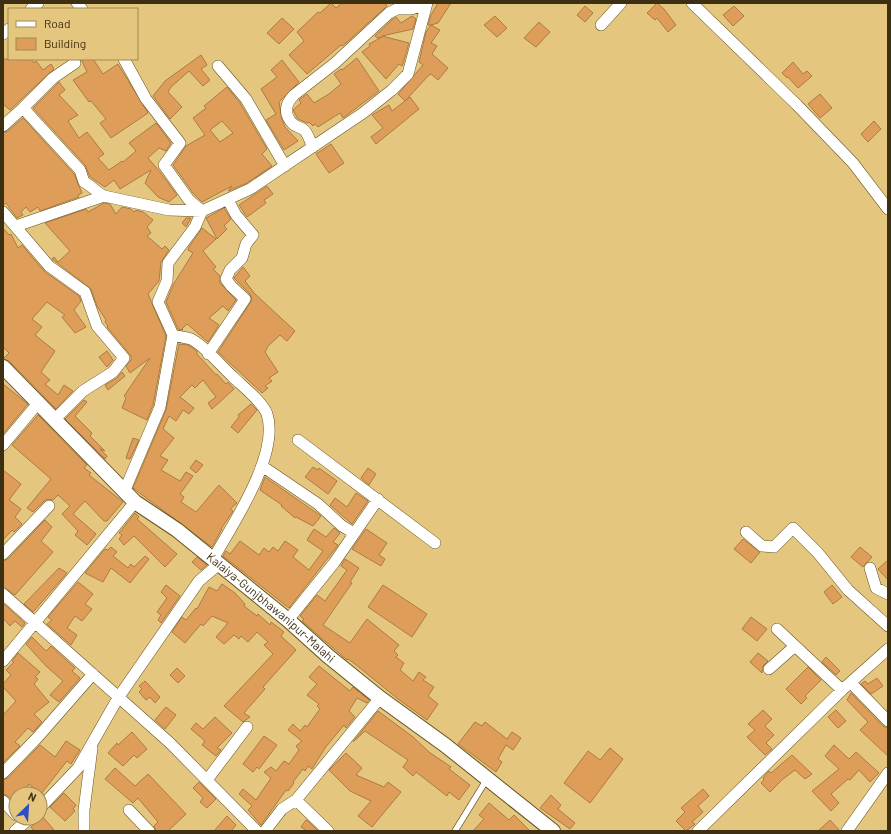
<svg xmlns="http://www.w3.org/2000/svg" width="891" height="834" viewBox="0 0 891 834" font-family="Barlow,sans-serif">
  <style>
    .building { fill: #de9e59; stroke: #ad7a43; fill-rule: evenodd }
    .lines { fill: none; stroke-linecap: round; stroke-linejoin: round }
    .service-casing { stroke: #66511b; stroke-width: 7 }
    .minor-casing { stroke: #66511b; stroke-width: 12 }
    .tertiary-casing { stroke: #66511b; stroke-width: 16 }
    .service { stroke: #fff; stroke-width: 5.5 }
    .minor { stroke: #fff; stroke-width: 11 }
    .tertiary { stroke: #fff; stroke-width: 14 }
    .labels { text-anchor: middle; stroke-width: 3; stroke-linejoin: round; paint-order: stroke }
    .street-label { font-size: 12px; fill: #3c2f12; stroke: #e4c67f }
  </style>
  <rect width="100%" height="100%" fill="#e4c67f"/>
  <path class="building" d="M 331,3 L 336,8 L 342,3 L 385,3 L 387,6 L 346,43 L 342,46 L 341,45 L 307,74 L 289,55 L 304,41 L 297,32 L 318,12 L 320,13 Z
    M 438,3 L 451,3 L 438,23 L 431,25 L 440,30 L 431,43 L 437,46 L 432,54 L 448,68 L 438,80 L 431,74 L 429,75 L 405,101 L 398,94 L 423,65 L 419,62 L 426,32 L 431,25 L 428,25 L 431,15 Z
    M 657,3 L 664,9 L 676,25 L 668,32 L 657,18 L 655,20 L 647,13 Z
    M 585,6 L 593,13 L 585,22 L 577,15 Z
    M 734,6 L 744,16 L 733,26 L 723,15 Z
    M 412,16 L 416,19 L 413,29 L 382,36 L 409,43 L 403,64 L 402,66 L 399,64 L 386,79 L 362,52 L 370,46 L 369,44 L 382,37 L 377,38 L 375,36 L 393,19 L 396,17 L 401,23 Z
    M 495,16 L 507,28 L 497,37 L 484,25 Z
    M 282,18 L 294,29 L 279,44 L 267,33 Z
    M 539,22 L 550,32 L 536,47 L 524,38 Z
    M 201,55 L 207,65 L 201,69 L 210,80 L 203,86 L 189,71 L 171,87 L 168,92 L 182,107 L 170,119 L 153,96 L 165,81 Z
    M 357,58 L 379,91 L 343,118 L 340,113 L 318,127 L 315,124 L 313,126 L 309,122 L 307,123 L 298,119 L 293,110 L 301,103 L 299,100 L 307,94 L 314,103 L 329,94 L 341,84 L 334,74 L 341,69 L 342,70 Z
    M 3,59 L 31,59 L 34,63 L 36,61 L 43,70 L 51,64 L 54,69 L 10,110 L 3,104 Z
    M 81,59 L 93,59 L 103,74 L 118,64 L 148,113 L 111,138 L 100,123 L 106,119 L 91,101 L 89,102 L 73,80 L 87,72 Z
    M 282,60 L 299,82 L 279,102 L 282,120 L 285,127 L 298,141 L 284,150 L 266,120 L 276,114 L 261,89 L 277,77 L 271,70 Z
    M 793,62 L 803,74 L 807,71 L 812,76 L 798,88 L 788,77 L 787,78 L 782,73 Z
    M 59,82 L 65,90 L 59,95 L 78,115 L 68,121 L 79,138 L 87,132 L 104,154 L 98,158 L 109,170 L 122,161 L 123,162 L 136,151 L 129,143 L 156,123 L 171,143 L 166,151 L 159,148 L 148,158 L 160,172 L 177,195 L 169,202 L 158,197 L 145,183 L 151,170 L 120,189 L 114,180 L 105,187 L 90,177 L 85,165 L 33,108 Z
    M 227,87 L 240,103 L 267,149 L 262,154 L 272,166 L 247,183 L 228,191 L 232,186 L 202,202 L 193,193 L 173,165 L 186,146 L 205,135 L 193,118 L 206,108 L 204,106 ZM 222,121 L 233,133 L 220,142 L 210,130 Z
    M 820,94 L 832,108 L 820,118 L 808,104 Z
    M 410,97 L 419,109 L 376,144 L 371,137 L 383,128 L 372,115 L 389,105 L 392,111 Z
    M 23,118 L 74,174 L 82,193 L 78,195 L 79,197 L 40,211 L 38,207 L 30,212 L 26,207 L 21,212 L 23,215 L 17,218 L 6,203 L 3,205 L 3,133 L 8,131 Z
    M 874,121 L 881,129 L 868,142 L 861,134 Z
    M 331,144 L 344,163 L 329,173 L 316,154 Z
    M 267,186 L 273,194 L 264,200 L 266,203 L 247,217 L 239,205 Z
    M 104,203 L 110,204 L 116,214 L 122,207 L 131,209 L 134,212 L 136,210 L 143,212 L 153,220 L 147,227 L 151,233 L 147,236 L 162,249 L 165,246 L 169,250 L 161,262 L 159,281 L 148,294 L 166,336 L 153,405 L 147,420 L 122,408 L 126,398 L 124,396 L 150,358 L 130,373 L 126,366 L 131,360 L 131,356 L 107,327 L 108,326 L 105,322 L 106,320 L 97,306 L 91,289 L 52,259 L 54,257 L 58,262 L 70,251 L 45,223 L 86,209 L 88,212 Z
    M 224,208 L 231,219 L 224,226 L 227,229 L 217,239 L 206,218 Z
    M 186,218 L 191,218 L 186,227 L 182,223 Z
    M 3,228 L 9,235 L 11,234 L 18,248 L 22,245 L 44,271 L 79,296 L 81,301 L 74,310 L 86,327 L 75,333 L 62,317 L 65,315 L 47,302 L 32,319 L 42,327 L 35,335 L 55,351 L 41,372 L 50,380 L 45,384 L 58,395 L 64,385 L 73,391 L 56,409 L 9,361 L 3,359 L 9,353 L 3,347 Z
    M 202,228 L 216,239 L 203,251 L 216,267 L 213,269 L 220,276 L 220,283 L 236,300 L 228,311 L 223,306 L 209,318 L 219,325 L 208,342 L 187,324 L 182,329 L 183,330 L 178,329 L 166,302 L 173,285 L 193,253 L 188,250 L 189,247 Z
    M 243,267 L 250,276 L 245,281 L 254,293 L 295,331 L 287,341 L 280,335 L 268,346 L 265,352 L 278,372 L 269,378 L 272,381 L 265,386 L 268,388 L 262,393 L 218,352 L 252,300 L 250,294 L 234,278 Z
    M 179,344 L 188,345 L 197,351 L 197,354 L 216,375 L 217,374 L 226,384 L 228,382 L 234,389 L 212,409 L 208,403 L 216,397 L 203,380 L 195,388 L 192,385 L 180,397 L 194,408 L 189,414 L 183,410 L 176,421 L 169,416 L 163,429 L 174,438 L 160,456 L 168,460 L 161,470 L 180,481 L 186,472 L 193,476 L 180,494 L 184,497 L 181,502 L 196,512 L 219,485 L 237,503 L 230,509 L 233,511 L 221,529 L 222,529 L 212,547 L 133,488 L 166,410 Z
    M 107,351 L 113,360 L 107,367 L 99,357 Z
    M 122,372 L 125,376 L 108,390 L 105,385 L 117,378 Z
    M 3,384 L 28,404 L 3,434 Z
    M 84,400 L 87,402 L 75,416 L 92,433 L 90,436 L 105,451 L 100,449 L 107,456 L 105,459 L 65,419 Z
    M 251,404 L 257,410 L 238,433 L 231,427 L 239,417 L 238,415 Z
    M 38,415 L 87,465 L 84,468 L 91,473 L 89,475 L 123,502 L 107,521 L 104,521 L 85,501 L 73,514 L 96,534 L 87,545 L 75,535 L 78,531 L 62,514 L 70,506 L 58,495 L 53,500 L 47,499 L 44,501 L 33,512 L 27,508 L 51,479 L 12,445 Z
    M 133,438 L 139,440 L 130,459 L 126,458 Z
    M 196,460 L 203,465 L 196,473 L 190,468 Z
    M 313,467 L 318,470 L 319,468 L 337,481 L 328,494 L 305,477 Z
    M 368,468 L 376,474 L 369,485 L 361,478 Z
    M 3,470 L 21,484 L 9,500 L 21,509 L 15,517 L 22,524 L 14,532 L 12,530 L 3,540 Z
    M 265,477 L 321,516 L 313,526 L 296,517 L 295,518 L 281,506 L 282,505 L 260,490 Z
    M 356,493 L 368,501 L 352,524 L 330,505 L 335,498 L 347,507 Z
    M 135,513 L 139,517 L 137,519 L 177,554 L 165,567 L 134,536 L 124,545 L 119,539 L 122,535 L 119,533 Z
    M 45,520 L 52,527 L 41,541 L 53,552 L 15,595 L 3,587 L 3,561 L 8,559 Z
    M 334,528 L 340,533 L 333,542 L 338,545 L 289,608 L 223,556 L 226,551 L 230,554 L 240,541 L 259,555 L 264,548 L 269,552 L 273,547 L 278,551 L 285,541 L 298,550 L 293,557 L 309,570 L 323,551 L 307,540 L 314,529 L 326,537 Z
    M 366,529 L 387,543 L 379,555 L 385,559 L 381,566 L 352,549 Z
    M 743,539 L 760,552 L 751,563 L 734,549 Z
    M 111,547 L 117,552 L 113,556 L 128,568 L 131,564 L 134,567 L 145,556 L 149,559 L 130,583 L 111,568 L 103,582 L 85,573 L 105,549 L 108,550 Z
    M 860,547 L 872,557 L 863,567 L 851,557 Z
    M 197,557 L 207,565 L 201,570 L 192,562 Z
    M 345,559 L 359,568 L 350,582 L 352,583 L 323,625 L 350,643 L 367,619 L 399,645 L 394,651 L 398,655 L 396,657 L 404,663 L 400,670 L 413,681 L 419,672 L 426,677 L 423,680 L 434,687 L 428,696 L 438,704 L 427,720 L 398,699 L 355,664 L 348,659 L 347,660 L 302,621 L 304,619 L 300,616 L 317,595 L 325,601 L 347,570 L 341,566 Z
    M 888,560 L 888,580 L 878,569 Z
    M 59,568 L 67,573 L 33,612 L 24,604 Z
    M 78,582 L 93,594 L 85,604 L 92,609 L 82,621 L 75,616 L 67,628 L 77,635 L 71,645 L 47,624 L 52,620 L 48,617 Z
    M 222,584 L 235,593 L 245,604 L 244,606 L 257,616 L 258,614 L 270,625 L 271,622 L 284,632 L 281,636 L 296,650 L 263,687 L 265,689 L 244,713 L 250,717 L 243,722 L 224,706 L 273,654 L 264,645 L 268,642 L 257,632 L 248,642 L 241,636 L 239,639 L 234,635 L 224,644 L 216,637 L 228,623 L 212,616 L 203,626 L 201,624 L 185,643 L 172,632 L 182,617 L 186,620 L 196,608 L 197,609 L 209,587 L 217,591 Z
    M 166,585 L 180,596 L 161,623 L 158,620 L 161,615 L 157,612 L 167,598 L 161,592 Z
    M 383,585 L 427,614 L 412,637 L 368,607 Z
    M 832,585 L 842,597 L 833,604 L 824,592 Z
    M 3,603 L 25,623 L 22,627 L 15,621 L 10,626 L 3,618 Z
    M 751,617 L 767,629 L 757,641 L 742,629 Z
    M 32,637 L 46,651 L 51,646 L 75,668 L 72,671 L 80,678 L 59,702 L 50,695 L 63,681 L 46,666 L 26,644 Z
    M 18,653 L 40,672 L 35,677 L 38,679 L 34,684 L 49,702 L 34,714 L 42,722 L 33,732 L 28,728 L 15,742 L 20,746 L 3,763 L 3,715 L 16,701 L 3,687 L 3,684 L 11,675 L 6,670 L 14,662 L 12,661 Z
    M 758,653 L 768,661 L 763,666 L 762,673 L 750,662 Z
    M 826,657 L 840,671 L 836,675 L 822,662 Z
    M 319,666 L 350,691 L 353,687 L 369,700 L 367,703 L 357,698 L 349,711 L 355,717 L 346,728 L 344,725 L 325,748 L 312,769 L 308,766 L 305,771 L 303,769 L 293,782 L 294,783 L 288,791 L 286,790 L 261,825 L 248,810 L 252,806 L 239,794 L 243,789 L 256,800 L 271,778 L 264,772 L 271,767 L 276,771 L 284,761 L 289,764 L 299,750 L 296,746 L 302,741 L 288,730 L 293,724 L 300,731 L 305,725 L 307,727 L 320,709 L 317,706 L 319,704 L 307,695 L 317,684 L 309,677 Z
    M 808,667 L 821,680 L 805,696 L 807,698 L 801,704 L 786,689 Z
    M 177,668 L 185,676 L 178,683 L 170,675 Z
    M 877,678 L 883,686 L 871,694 L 861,684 L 865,681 L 868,684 Z
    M 145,681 L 160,697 L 155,703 L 150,697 L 146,700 L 139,692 L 142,689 L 139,686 Z
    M 851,693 L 883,726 L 888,728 L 888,756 L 860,730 L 868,722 L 847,700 Z
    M 166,707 L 176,715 L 165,729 L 155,720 Z
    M 763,710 L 772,719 L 765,726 L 774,735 L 766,743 L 772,749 L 765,755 L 747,737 L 755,730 L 748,724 Z
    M 836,710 L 846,721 L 838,728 L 828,717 Z
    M 378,711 L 413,737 L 429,752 L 451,767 L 449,769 L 470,785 L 459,800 L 449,792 L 447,796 L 416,772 L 413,776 L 403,767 L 408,760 L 365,731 L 353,742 Z
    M 215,717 L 232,733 L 217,748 L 221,750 L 216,756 L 202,745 L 205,741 L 191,729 L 196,723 L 203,729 Z
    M 475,722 L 482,726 L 485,722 L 507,739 L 512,732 L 521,738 L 513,750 L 506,745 L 498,759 L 502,762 L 496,772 L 458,744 Z
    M 132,732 L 147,749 L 137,758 L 134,755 L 123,766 L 108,753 L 117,743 L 118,745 Z
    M 264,736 L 277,745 L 259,769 L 257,767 L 253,772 L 243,764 Z
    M 66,741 L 80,750 L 71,764 L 67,761 L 41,794 L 29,784 L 22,794 L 16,794 L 16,805 L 8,796 L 3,794 L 3,780 L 8,778 L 40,745 L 55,757 Z
    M 834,745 L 849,759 L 856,752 L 879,773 L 870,782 L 859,770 L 850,780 L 848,779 L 831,794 L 839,803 L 831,811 L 812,791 L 839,769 L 825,756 Z
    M 610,748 L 623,759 L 590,803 L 564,783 L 588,751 L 600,760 Z
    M 346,753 L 362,768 L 356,775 L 384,787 L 388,782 L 401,792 L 372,827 L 358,816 L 371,801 L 350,791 L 329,770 Z
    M 792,755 L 812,774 L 805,779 L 795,770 L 783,779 L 770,792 L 761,783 L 764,780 L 763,778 L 769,771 L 771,773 Z
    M 115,768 L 135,786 L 148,774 L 186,814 L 168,831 L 156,831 L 154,826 L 158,822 L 138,798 L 133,803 L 105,779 Z
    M 199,782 L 216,799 L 207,808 L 200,802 L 203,798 L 193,788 Z
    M 703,789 L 709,796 L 698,806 L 703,812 L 692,822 L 695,824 L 686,831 L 676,821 L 685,812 L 681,808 Z
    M 64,793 L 76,805 L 73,809 L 75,811 L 65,821 L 50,807 Z
    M 551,795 L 561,805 L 558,809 L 575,823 L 570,829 L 540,808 Z
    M 489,803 L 509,820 L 514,815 L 530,831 L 473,831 L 484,819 L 479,815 Z
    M 42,816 L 55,831 L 34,831 L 31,827 Z
    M 227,816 L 236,825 L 231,831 L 214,831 Z
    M 306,820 L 308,821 L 318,831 L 307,831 L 301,827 Z
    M 830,820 L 840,831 L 818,831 Z"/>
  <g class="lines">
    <g class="service-casing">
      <path id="service" d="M 455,831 L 487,779"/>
    </g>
    <g class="minor-casing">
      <path id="minor" d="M 77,3 L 82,9
        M 692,3 L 797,105 L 853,163 L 888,209
        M 31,9 L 38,3
        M 601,25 L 621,3
        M 3,34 L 9,29
        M 124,59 L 146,99 L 180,143 L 164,165 L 189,200 L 202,211
        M 218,66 L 246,99 L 285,166
        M 23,108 L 53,78 L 75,63
        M 3,126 L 23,108 L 80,170 L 84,182 C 92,186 96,192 104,196
        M 313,147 C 310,142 308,133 304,130 C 301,127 296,127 293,124 C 283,114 285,104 294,95 L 335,63 L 389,13 L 397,9 L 411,9 L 425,5
        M 3,212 L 49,266 L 85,292 L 97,326 L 124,358 L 113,372 L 83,391 L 55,419
        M 16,226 L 104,196 L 169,210 L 202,211 L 250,189 L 363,113 L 392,90 L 408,74 L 427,3
        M 173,335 C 179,337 185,337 191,339 C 204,345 221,366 232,376 C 241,385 263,402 267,414 C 280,454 233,524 213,559
        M 208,354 L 245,299 L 231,286 L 226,279 L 230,270 L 242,258 L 246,244 L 253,235 L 236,215 L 228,200
        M 298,440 L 435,543
        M 3,445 L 39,402
        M 262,466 L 318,504 L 342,526 L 354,533
        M 124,492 L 160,407 L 173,335 L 158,302 L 167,281 L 168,263 L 195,227 L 202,211
        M 746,532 L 762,546 L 774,547 L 793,528 L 818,553 L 848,590 L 888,626
        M 3,554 L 49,506
        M 870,568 L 876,588 L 888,594
        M 3,594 L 170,743 L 257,831
        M 288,620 L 334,563 L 378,499
        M 777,629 L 842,690
        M 3,661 L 135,502
        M 769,669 L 795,646
        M 851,683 L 888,721
        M 3,773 L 37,738 L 93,674
        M 207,780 L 247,727
        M 296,800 L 328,831
        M 3,801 L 16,815
        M 40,808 L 78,768 L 118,698 L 199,581 L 219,564
        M 129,810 L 149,831
        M 15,831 L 30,818
        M 84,831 L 84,810 L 92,748
        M 265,831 L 282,809 L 296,800 L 380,698
        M 698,831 L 842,690 L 888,649
        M 847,831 L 888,773"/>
    </g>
    <g class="tertiary-casing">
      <g id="tertiary">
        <path id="s1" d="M 3,367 L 135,502 L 177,530 L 288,620 L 328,656 L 380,698 L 445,745 L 553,831"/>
      </g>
    </g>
    <use href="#service" class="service"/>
    <use href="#minor" class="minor"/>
    <use href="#tertiary" class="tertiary"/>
  </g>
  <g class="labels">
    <g class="street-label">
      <text dy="4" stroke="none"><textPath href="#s1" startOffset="361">Kalaiya-Gunjbhawanipur-Malahi</textPath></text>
    </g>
  </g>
  <rect width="891" height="834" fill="none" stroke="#3c2f12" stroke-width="8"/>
  <rect x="8" y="8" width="130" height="52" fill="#e4c67f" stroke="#a18a53"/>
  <rect x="16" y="21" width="20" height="6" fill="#ffffff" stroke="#a18a53"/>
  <text x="44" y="28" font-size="12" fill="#3c2f12">Road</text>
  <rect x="16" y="38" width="20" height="12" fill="#de9e59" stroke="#a18a53"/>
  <text x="44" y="48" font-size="12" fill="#3c2f12">Building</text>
  <g transform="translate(28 806) rotate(25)"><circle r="19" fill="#e4c67f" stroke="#a18a53"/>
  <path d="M0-3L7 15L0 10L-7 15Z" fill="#2e4fbf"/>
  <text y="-6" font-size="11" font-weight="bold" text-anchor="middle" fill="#3c2f12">N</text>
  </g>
</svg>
